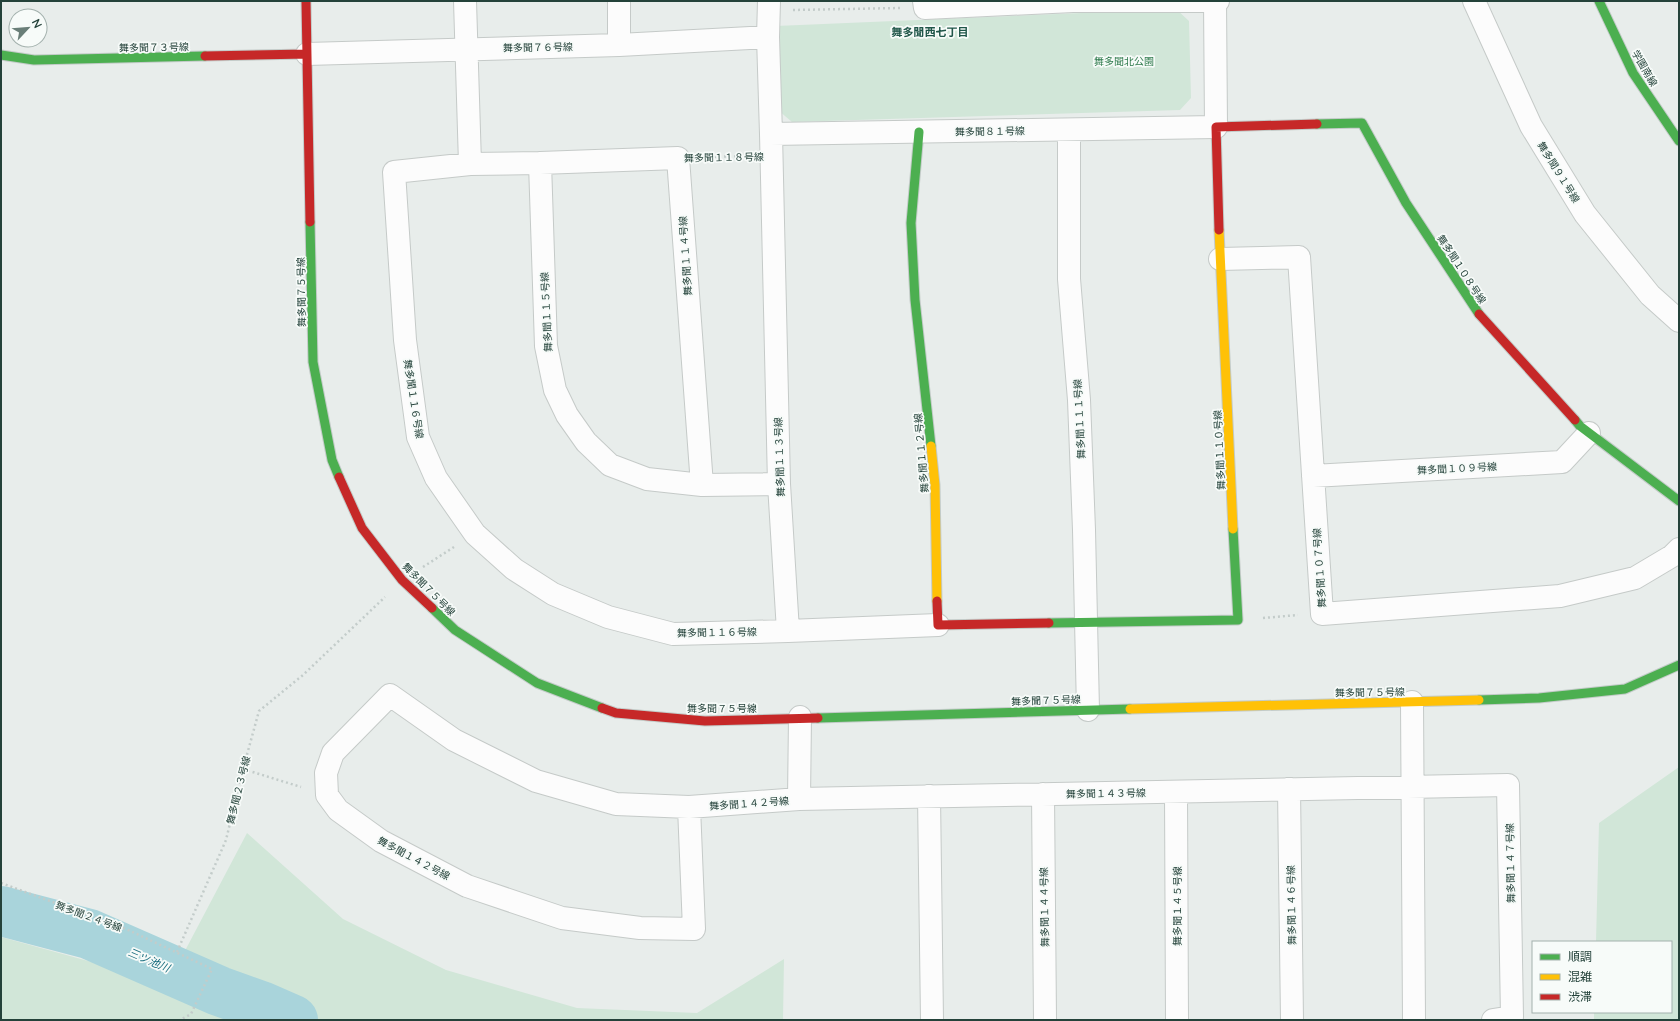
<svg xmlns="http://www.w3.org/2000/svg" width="1680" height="1021" viewBox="0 0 1680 1021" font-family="Lato,'Noto Sans JP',sans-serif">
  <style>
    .green { fill: #d1e6d8 }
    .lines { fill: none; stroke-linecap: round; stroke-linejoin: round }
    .river { stroke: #a9d4db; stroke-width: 50 }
    .street-casing { stroke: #c5cac8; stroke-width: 24 }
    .fast-casing { stroke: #c3cbc8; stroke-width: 11 }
    .slow-casing { stroke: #c3cbc8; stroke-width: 11 }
    .jam-casing { stroke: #c3cbc8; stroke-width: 11 }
    .path { stroke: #c3ccca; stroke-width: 2.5; stroke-dasharray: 2 3; stroke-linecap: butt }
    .street { stroke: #fcfcfc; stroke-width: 22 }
    .fast { stroke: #4caf50; stroke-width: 9 }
    .slow { stroke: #ffc107; stroke-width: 9 }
    .jam { stroke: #c62828; stroke-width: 9 }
    .labels { text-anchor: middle; stroke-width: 3.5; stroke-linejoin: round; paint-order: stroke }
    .street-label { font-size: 10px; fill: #24423a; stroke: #f7fbf9 }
    .park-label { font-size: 10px; fill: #2d7a4b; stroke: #f7fbf9 }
    .neighbourhood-label { font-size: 11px; font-weight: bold; fill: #1f5548; stroke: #f7fbf9 }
    .water-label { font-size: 11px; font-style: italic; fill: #1c6f80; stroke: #f7fbf9 }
  </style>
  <rect width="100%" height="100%" fill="#e8edeb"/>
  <path class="green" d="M 1176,9 L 1189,21 L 1191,98 L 1180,110 L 792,122 L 778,110 L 776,26 Z
    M 1679,767 L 1679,1020 L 1594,1020 L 1594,1012 L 1671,1012 L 1671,942 L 1596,942 L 1599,823 Z
    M 247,833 L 343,919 L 446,970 L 577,1008 L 697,1013 L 784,959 L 783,1020 L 1,1020 L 1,937 L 168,983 Z"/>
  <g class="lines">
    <path class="river" d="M 1,911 L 89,934 L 219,991 L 261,1006 L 293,1020"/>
    <g class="street-casing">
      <path id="street" d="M 465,1 L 470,164 L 394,172 L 405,340 L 418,437 L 436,478 L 475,534 L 514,569 L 553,594 L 608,617 L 673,634 L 788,631
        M 619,1 L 619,45
        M 769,1 L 768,37 L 771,134 L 1216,127 L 1215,1
        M 924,1 L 925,8 L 1073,1 L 1218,1
        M 1474,1 L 1531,126 L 1585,214 L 1650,295 L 1679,321
        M 307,54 L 619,45 L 768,37
        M 1069,130 L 1069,279 L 1079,400 L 1084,530 L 1088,710
        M 771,134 L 779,484 L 788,631 L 938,625
        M 540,163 L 546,346 L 555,390 L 567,415 L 586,442 L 610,465 L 647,479 L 702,485
        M 470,164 L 540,163 L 678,158 L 702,485 L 779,484
        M 1220,259 L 1299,257 L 1322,614 L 1560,596 L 1635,578 L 1672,556 L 1679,549
        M 1313,476 L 1562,462 L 1589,433
        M 1412,702 L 1414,1020
        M 1289,789 L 1292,1020
        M 1176,792 L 1177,1020
        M 1043,794 L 1045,1020
        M 929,796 L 932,1020
        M 799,799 L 1508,785 L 1512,1017 L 1493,1020
        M 689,807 L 694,929 L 640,928 L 562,918 L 467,886 L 381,841 L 338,810 L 327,795 L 326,773 L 333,753 L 390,695 L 454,740 L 536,781 L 616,804 L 689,807 L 799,799 L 800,717"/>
    </g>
    <g class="fast-casing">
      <path id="fast" d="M 1599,1 L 1633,73 L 1679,141
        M 1,55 L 34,60 L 205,56
        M 1317,124 L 1362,123 L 1406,203 L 1479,314
        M 919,132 L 911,223 L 915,300 L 931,446
        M 310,222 L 313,362 L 332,460 L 339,477
        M 1575,420 L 1580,426 L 1679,501
        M 432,608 L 455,630 L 537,683 L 602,708
        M 1049,623 L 1238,620 L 1233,529
        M 1479,700 L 1539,698 L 1625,689 L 1679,665
        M 818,718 L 1130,709"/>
    </g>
    <g class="slow-casing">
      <path id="slow" d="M 1219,230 L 1233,529
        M 931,446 L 935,485 L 937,601
        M 1130,709 L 1479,700"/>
    </g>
    <g class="jam-casing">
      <path id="jam" d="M 306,1 L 310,222
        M 205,56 L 307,54
        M 1219,230 L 1216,127 L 1317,124
        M 1479,314 L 1575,420
        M 339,477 L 362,528 L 402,580 L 432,608
        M 937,601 L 938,625 L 1049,623
        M 602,708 L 616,713 L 705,721 L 818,718"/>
    </g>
    <path class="path" d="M 793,10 L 900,8
      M 704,157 L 747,156
      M 423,567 L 454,547
      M 1263,618 L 1298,615
      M 243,769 L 301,787
      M 1,883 L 126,929 L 212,969 L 191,1014 L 180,1020
      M 177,952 L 226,840 L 243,769 L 259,711 L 303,675 L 385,597"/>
    <use href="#street" class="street"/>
    <use href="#fast" class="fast"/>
    <use href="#slow" class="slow"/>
    <use href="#jam" class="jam"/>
  </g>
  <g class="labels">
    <g class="street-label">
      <text transform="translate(154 47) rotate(-1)" y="4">舞多聞７３号線</text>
      <text transform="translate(538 47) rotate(-1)" y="4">舞多聞７６号線</text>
      <text transform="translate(1645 68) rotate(60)" y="4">学園南線</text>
      <text transform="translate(990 131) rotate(-1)" y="4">舞多聞８１号線</text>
      <text transform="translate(724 157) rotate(-1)" y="4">舞多聞１１８号線</text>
      <text transform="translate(1559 172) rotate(58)" y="4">舞多聞９１号線</text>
      <text transform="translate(685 256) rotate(-94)" y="4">舞多聞１１４号線</text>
      <text transform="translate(1462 269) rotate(57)" y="4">舞多聞１０８号線</text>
      <text transform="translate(301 292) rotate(-91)" y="4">舞多聞７５号線</text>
      <text transform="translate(546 312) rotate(-93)" y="4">舞多聞１１５号線</text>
      <text transform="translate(414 399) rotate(81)" y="4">舞多聞１１６号線</text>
      <text transform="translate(1079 419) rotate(-93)" y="4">舞多聞１１１号線</text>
      <text transform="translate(1219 450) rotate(-93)" y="4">舞多聞１１０号線</text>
      <text transform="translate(921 453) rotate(-95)" y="4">舞多聞１１２号線</text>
      <text transform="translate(779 457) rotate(-92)" y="4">舞多聞１１３号線</text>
      <text transform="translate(1457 468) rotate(-3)" y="4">舞多聞１０９号線</text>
      <text transform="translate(1319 568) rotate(-94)" y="4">舞多聞１０７号線</text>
      <text transform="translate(429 589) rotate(45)" y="4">舞多聞７５号線</text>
      <text transform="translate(717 632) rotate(-1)" y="4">舞多聞１１６号線</text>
      <text transform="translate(1370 692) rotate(-1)" y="4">舞多聞７５号線</text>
      <text transform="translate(1046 700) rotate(-2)" y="4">舞多聞７５号線</text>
      <text x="722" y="712">舞多聞７５号線</text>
      <text transform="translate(238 790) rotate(-76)" y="4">舞多聞２３号線</text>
      <text transform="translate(1106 793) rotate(-1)" y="4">舞多聞１４３号線</text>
      <text transform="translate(749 803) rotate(-4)" y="4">舞多聞１４２号線</text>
      <text transform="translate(414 858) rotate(28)" y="4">舞多聞１４２号線</text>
      <text transform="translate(1510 863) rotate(-91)" y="4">舞多聞１４７号線</text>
      <text transform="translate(1291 905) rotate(-91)" y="4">舞多聞１４６号線</text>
      <text transform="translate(1177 906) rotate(-90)" y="4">舞多聞１４５号線</text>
      <text transform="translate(1044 907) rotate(-91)" y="4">舞多聞１４４号線</text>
      <text transform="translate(89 916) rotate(20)" y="4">舞多聞２４号線</text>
    </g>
    <g class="park-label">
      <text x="1124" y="65">舞多聞北公園</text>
    </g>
    <g class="neighbourhood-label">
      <text x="930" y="36">舞多聞西七丁目</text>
    </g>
    <g class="water-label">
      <text transform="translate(149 960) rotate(23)" y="4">三ツ池川</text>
    </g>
  </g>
  <rect width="1680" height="1021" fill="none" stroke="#24423a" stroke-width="4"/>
  <rect x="1532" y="941" width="140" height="72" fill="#f7fbf9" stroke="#a3b1ad"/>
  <rect x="1540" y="954" width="20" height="6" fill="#4caf50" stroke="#a3b1ad"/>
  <text x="1568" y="961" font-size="12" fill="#24423a">順調</text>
  <rect x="1540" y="974" width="20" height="6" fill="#ffc107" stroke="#a3b1ad"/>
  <text x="1568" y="981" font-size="12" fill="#24423a">混雑</text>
  <rect x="1540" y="994" width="20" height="6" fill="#c62828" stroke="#a3b1ad"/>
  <text x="1568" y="1001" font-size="12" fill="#24423a">渋滞</text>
  <g transform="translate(28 28) rotate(64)"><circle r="19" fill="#f7fbf9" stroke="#a3b1ad"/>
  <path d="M0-3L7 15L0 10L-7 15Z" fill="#697e78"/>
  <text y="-6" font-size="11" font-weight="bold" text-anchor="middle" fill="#24423a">N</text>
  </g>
</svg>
